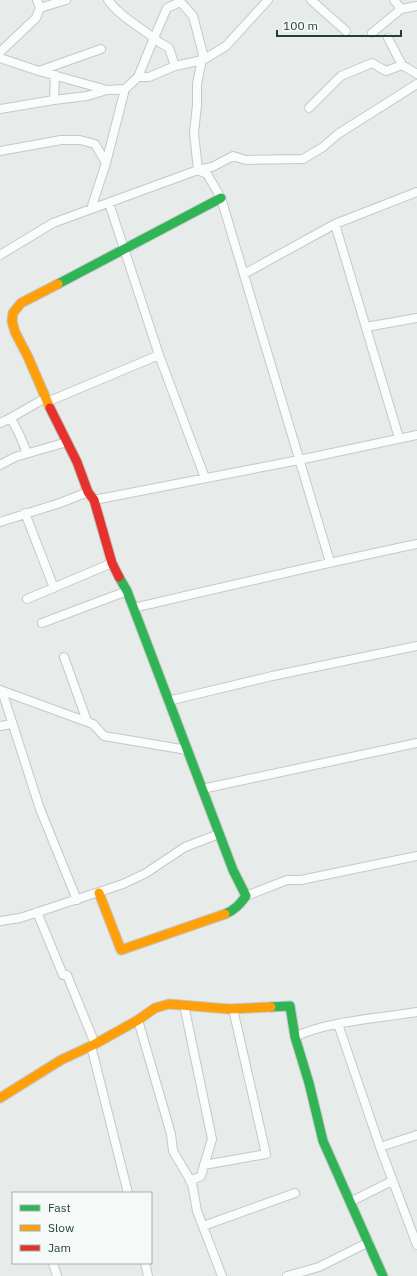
<svg xmlns="http://www.w3.org/2000/svg" width="417" height="1276" viewBox="0 0 417 1276" font-family="'IBM Plex Sans',sans-serif">
  <style>
    .lines { fill: none; stroke-linecap: round; stroke-linejoin: round }
    .street-casing { stroke: #c4c9c7; stroke-width: 10 }
    .fast-casing { stroke: #c2c9c7; stroke-width: 11 }
    .slow-casing { stroke: #c2c9c7; stroke-width: 11 }
    .jam-casing { stroke: #c2c9c7; stroke-width: 11 }
    .street { stroke: #fbfcfc; stroke-width: 8 }
    .fast { stroke: #30b455; stroke-width: 9 }
    .slow { stroke: #ff9f0a; stroke-width: 9 }
    .jam { stroke: #e5322d; stroke-width: 9 }
  </style>
  <rect width="100%" height="100%" fill="#e7ecea"/>
  <g class="lines">
    <g class="street-casing">
      <path id="street" d="M 37,0 L 40,8 L 66,0
        M 179,0 L 193,16 L 203,54 L 197,84 L 197,105 L 194,133 L 198,170 L 207,174 L 221,198 L 330,562
        M 311,0 L 346,31
        M 401,9 L 417,6
        M 372,33 L 401,9 L 394,0
        M 388,38 L 402,65
        M 0,52 L 36,18 L 40,8
        M 0,58 L 39,71 L 107,90 L 125,89
        M 175,66 L 169,48 L 159,42 L 154,38 L 167,8 L 180,2
        M 39,71 L 101,49
        M 55,75 L 54,100 L 87,96 L 107,90
        M 138,77 L 149,77 L 175,66 L 203,60 L 226,46 L 268,0
        M 309,108 L 341,76 L 372,63 L 386,71 L 402,65 L 417,74
        M 0,109 L 54,100
        M 0,151 L 61,140 L 80,140 L 95,144 L 106,163
        M 109,203 L 159,355 L 205,478
        M 91,209 L 106,163 L 125,89 L 138,77 L 154,38 C 138,26 120,16 108,0
        M 335,224 L 399,438
        M 0,255 L 53,223 L 198,170 L 212,167 L 233,156 L 246,160 L 303,159 L 323,147 L 338,134 L 417,84
        M 244,274 L 335,224 L 417,192
        M 366,327 L 417,318
        M 47,402 L 159,355
        M 11,418 L 20,436 L 27,453
        M 0,423 C 16,416 30,406 46,398
        M 0,465 L 15,457 L 67,442
        M 94,500 L 299,460 L 417,435
        M 25,513 L 54,588
        M 0,522 L 60,503 L 88,492
        M 27,599 L 112,563
        M 133,608 C 228,586 322,564 417,544
        M 42,623 L 127,591
        M 64,657 L 87,721
        M 0,690 L 93,724 L 104,736 L 187,750
        M 2,691 L 40,809 L 77,900
        M 168,701 L 272,676 L 417,646
        M 0,726 L 12,724
        M 202,789 L 417,743
        M 246,896 L 287,880 L 301,880 L 417,856
        M 37,912 L 63,975 L 67,975 L 95,1044
        M 0,921 L 20,918 L 123,884 L 146,873 L 185,847 L 219,834
        M 184,1005 L 212,1139 L 201,1176 L 190,1181
        M 138,1020 L 171,1134 L 173,1151 L 192,1183 L 197,1211 L 222,1276
        M 338,1024 L 380,1147 L 417,1245
        M 295,1037 C 327,1021 381,1018 417,1012
        M 91,1046 L 128,1193
        M 380,1147 L 417,1135
        M 204,1165 L 266,1154 L 233,1009
        M 350,1202 L 392,1181
        M 203,1226 L 295,1193
        M 53,1263 L 57,1276
        M 145,1263 L 148,1276
        M 287,1276 L 319,1267 L 369,1242"/>
    </g>
    <g class="fast-casing">
      <path id="fast" d="M 58,284 L 221,198
        M 119,577 L 127,591 L 233,870 L 246,896 C 240,904 235,910 225,914
        M 271,1007 L 290,1006 L 295,1037 L 309,1083 L 323,1141 L 383,1276"/>
    </g>
    <g class="slow-casing">
      <path id="slow" d="M 50,408 L 28,357 L 15,332 L 12,321 L 13,313 L 21,303 L 58,284
        M 99,893 L 121,950 L 225,914
        M 0,1098 L 61,1060 L 95,1044 L 138,1020 L 155,1008 L 169,1004 L 229,1009 L 271,1007"/>
    </g>
    <g class="jam-casing">
      <path id="jam" d="M 50,408 L 77,462 L 88,492 L 94,500 L 112,563 L 119,577"/>
    </g>
    <use href="#street" class="street"/>
    <use href="#fast" class="fast"/>
    <use href="#slow" class="slow"/>
    <use href="#jam" class="jam"/>
  </g>
  <rect x="12" y="1192" width="140" height="72" fill="#f5faf8" stroke="#a1afac"/>
  <rect x="20" y="1205" width="20" height="6" fill="#30b455" stroke="#a1afac"/>
  <text x="48" y="1212" font-size="12" fill="#243f39">Fast</text>
  <rect x="20" y="1225" width="20" height="6" fill="#ff9f0a" stroke="#a1afac"/>
  <text x="48" y="1232" font-size="12" fill="#243f39">Slow</text>
  <rect x="20" y="1245" width="20" height="6" fill="#e5322d" stroke="#a1afac"/>
  <text x="48" y="1252" font-size="12" fill="#243f39">Jam</text>
  <path d="M277 30v6h124v-6" fill="none" stroke="#243f39" stroke-width="2"/>
  <text x="283" y="30" font-size="12" fill="#243f39" stroke="#f5faf8" stroke-width="3" paint-order="stroke">100 m</text>
</svg>
